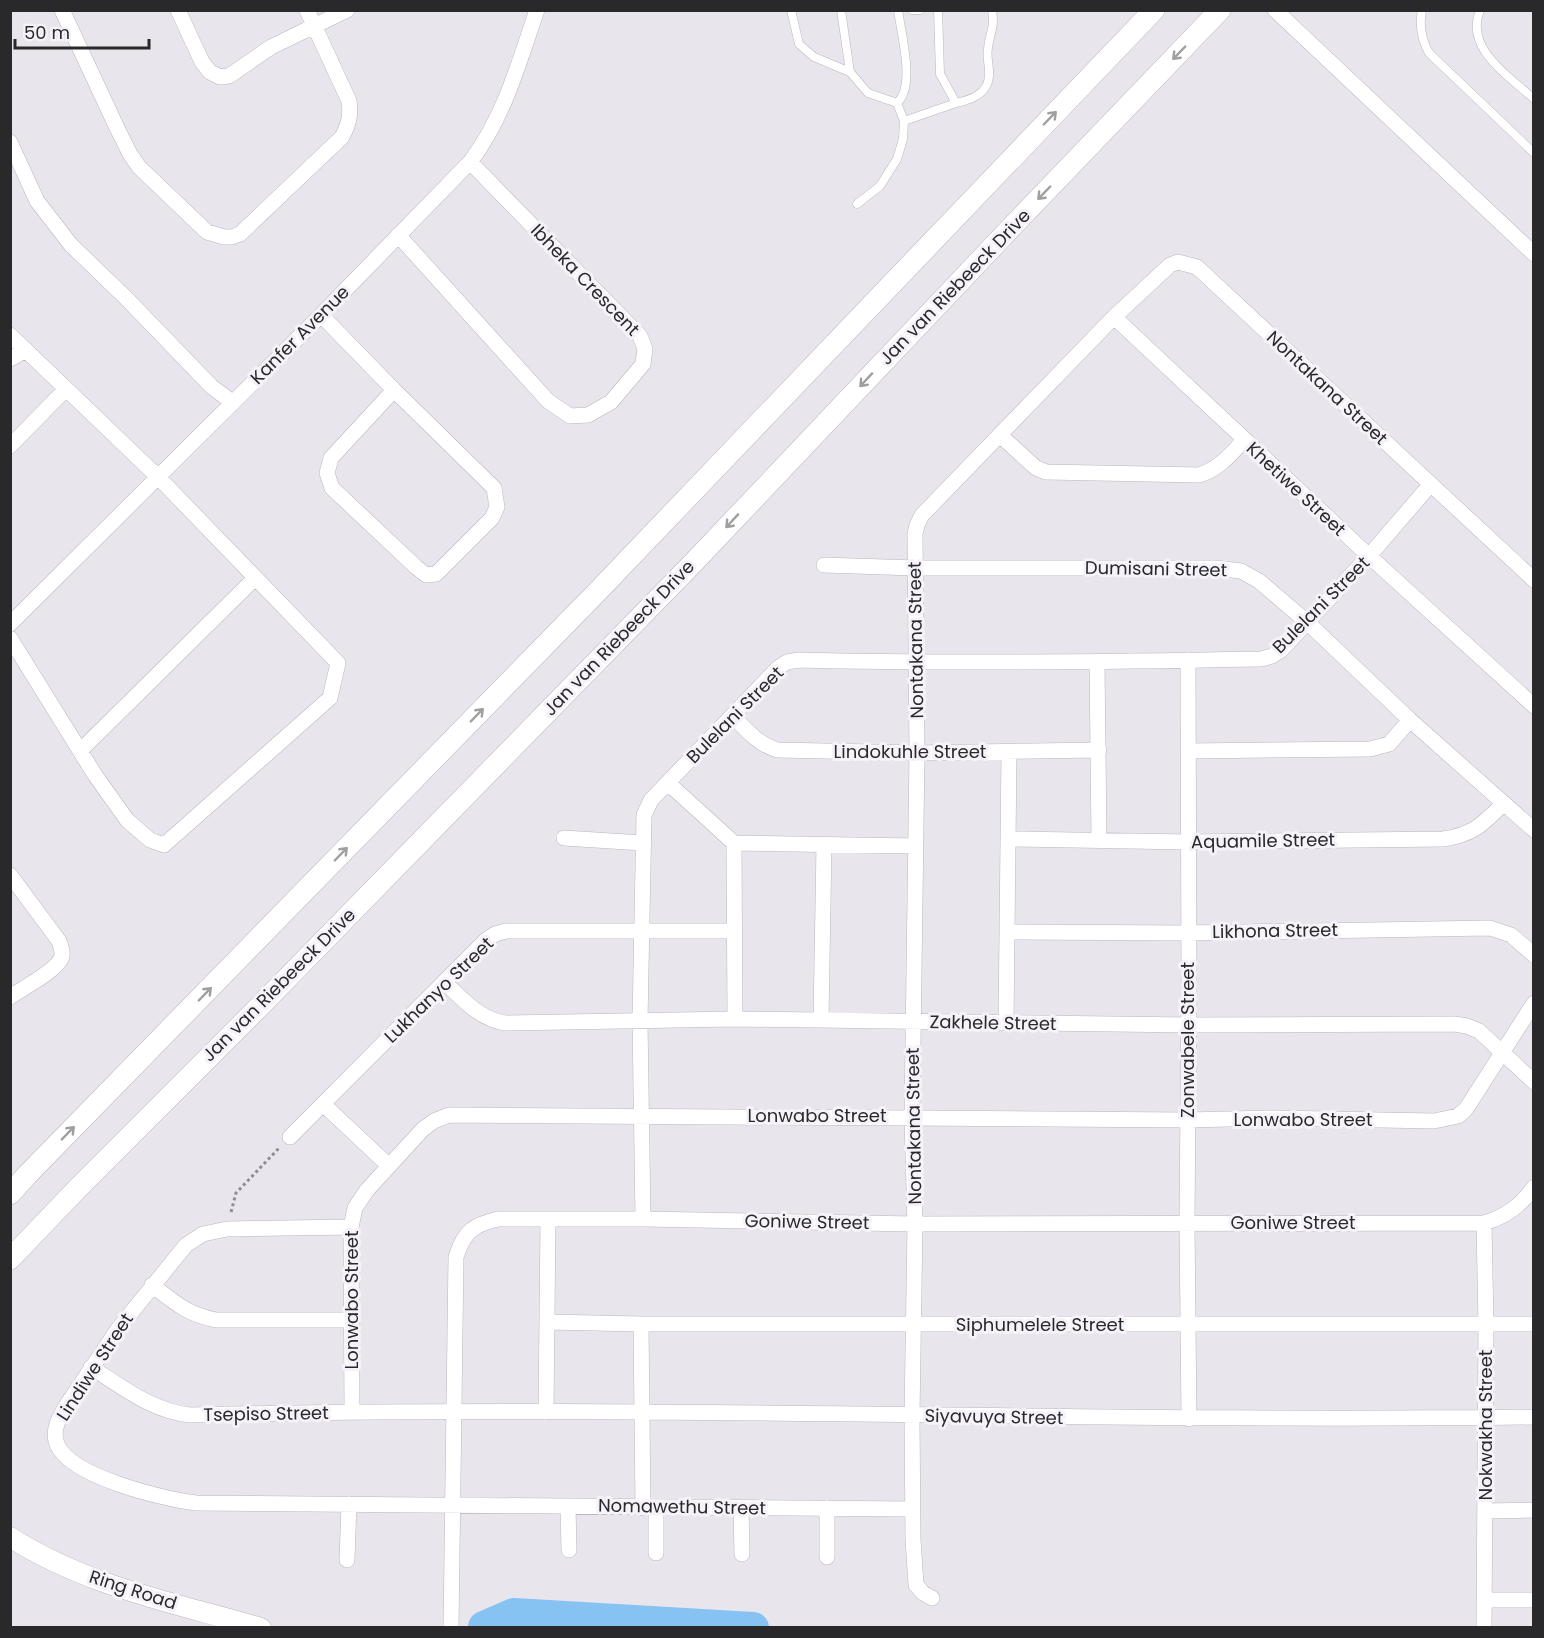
<svg xmlns="http://www.w3.org/2000/svg" width="1544" height="1638" viewBox="0 0 1544 1638" font-family="Poppins,sans-serif">
  <style>
    .lines { fill: none; stroke-linecap: round; stroke-linejoin: round }
    .river { stroke: #87c3f2; stroke-width: 32 }
    .service-casing { stroke: #b9b6bf; stroke-width: 9 }
    .minor-casing { stroke: #b9b6bf; stroke-width: 16 }
    .tertiary-casing { stroke: #b9b6bf; stroke-width: 21 }
    .secondary-casing { stroke: #b9b6bf; stroke-width: 22 }
    .path { stroke: #8f8d93; stroke-width: 3; stroke-dasharray: 3 3; stroke-linecap: butt }
    .service { stroke: #fff; stroke-width: 8 }
    .minor { stroke: #fff; stroke-width: 15 }
    .tertiary { stroke: #fff; stroke-width: 20 }
    .secondary { stroke: #fff; stroke-width: 21 }
    .oneway { stroke: #9f9ea0 }
    .labels { text-anchor: middle; stroke-width: 6; stroke-linejoin: round; paint-order: stroke }
    .street-label { font-size: 18px; fill: #29282b; stroke: #f5f2fa }
  </style>
  <rect width="100%" height="100%" fill="#e8e5ed"/>
  <g class="lines">
    <path class="river" d="M 484,1627 L 514,1614 L 753,1628"/>
    <g class="service-casing">
      <path id="service" d="M 791,10 L 799,44 L 814,57 L 850,72 L 841,10
        M 912,10 L 920,10
        M 938,10 L 940,74 L 956,103 C 971,100 988,94 989,76 C 990,67 986,57 988,48 C 990,31 995,29 992,10
        M 1422,10 C 1419,26 1421,39 1429,53 L 1534,153
        M 1480,10 C 1464,49 1510,77 1534,99
        M 850,72 L 868,93 L 897,103 C 916,86 901,34 898,10
        M 904,121 L 956,103
        M 857,204 L 880,186 L 897,159 L 903,139 L 904,121 L 897,103"/>
    </g>
    <g class="minor-casing">
      <path id="minor" d="M 62,10 L 118,130 L 130,154 L 139,167 L 207,232 L 224,237 L 232,237 L 240,234 L 342,137 C 349,124 351,115 349,101 L 307,10
        M 178,10 L 202,62 L 210,72 L 220,77 L 229,76 L 271,47 L 347,10
        M 1275,10 L 1534,254
        M 10,142 L 37,201 L 71,245 L 127,299 L 212,387 L 232,402
        M 398,235 L 548,401 L 570,416 L 588,415 L 611,402 L 643,364 L 645,349 L 640,336 L 470,162
        M 321,315 L 394,390 L 494,488 L 497,507 L 492,518 L 436,574 L 426,575 L 416,567 L 332,488 L 327,473 L 331,458 L 394,390
        M 1114,317 L 1369,556 L 1534,706
        M 10,335 L 158,477 L 338,663 L 330,698 L 164,845 L 150,840 L 127,820 L 95,775 L 10,638
        M 10,359 L 26,350
        M 1001,436 L 1036,468 L 1046,472 L 1199,475 C 1219,469 1230,455 1244,440
        M 10,446 L 66,389
        M 824,565 L 915,568 L 1215,568 L 1241,571 L 1259,581 L 1307,622 L 1410,720 L 1534,830
        M 10,624 L 321,315 L 470,162 C 504,118 519,62 537,10
        M 1188,660 L 1189,986 L 1187,1222 L 1189,1419
        M 1097,662 L 1099,840
        M 733,716 C 747,731 759,745 778,750 L 917,753 L 1099,750
        M 80,751 L 255,578
        M 1189,751 L 1370,749 L 1389,744 L 1410,720
        M 668,783 L 734,843 L 916,846
        M 564,838 L 643,843
        M 1009,839 L 1188,842 L 1443,839 C 1473,835 1483,824 1504,803
        M 734,843 L 735,1019
        M 10,875 L 59,941 C 61,947 64,953 61,959 C 54,972 23,988 10,997
        M 1007,932 L 1188,933 L 1490,928 L 1511,935 L 1534,955
        M 444,982 C 463,999 479,1019 505,1023 L 735,1019 L 1189,1025 L 1454,1024 L 1467,1026 L 1479,1031 L 1534,1082
        M 821,1020 L 824,845
        M 1006,1023 L 1009,752
        M 323,1104 L 388,1165
        M 290,1137 L 486,940 L 495,934 L 506,931 L 733,931
        M 643,1219 L 640,1021 L 644,815 L 651,800 L 778,668 L 787,662 L 799,660 C 953,664 1107,662 1261,659 L 1272,656 L 1281,650 L 1369,556 L 1430,485
        M 1484,1223 L 1486,1325 L 1484,1628
        M 351,1227 L 227,1229 L 203,1234 L 186,1245 L 118,1329 L 64,1409 C 58,1420 52,1432 57,1444 C 70,1477 164,1499 196,1503 L 912,1509
        M 152,1285 C 175,1303 187,1314 216,1320 L 352,1320
        M 547,1322 L 641,1324 L 1534,1324
        M 641,1324 L 643,1508
        M 91,1367 C 122,1387 152,1411 190,1415 C 637,1404 1086,1423 1534,1417
        M 352,1411 L 351,1227 L 355,1208 L 367,1190 L 423,1129 L 434,1121 L 449,1115 L 1187,1120 L 1274,1118 L 1434,1121 L 1458,1116 L 1466,1109 L 1534,1003
        M 546,1412 L 548,1219
        M 568,1506 L 569,1550
        M 741,1508 L 742,1554
        M 1485,1511 L 1534,1510
        M 656,1553 L 656,1508
        M 827,1557 L 827,1508
        M 347,1560 L 349,1504
        M 932,1598 L 923,1593 L 916,1585 L 913,1539 L 912,1416 L 915,1224 L 912,1117 L 917,753 L 915,534 L 917,525 L 922,515 L 1114,317 L 1170,265 L 1178,262 L 1197,267 L 1534,580
        M 1484,1600 L 1534,1600
        M 451,1628 L 456,1257 C 464,1232 472,1225 498,1219 L 643,1219 L 915,1224 L 1484,1223 C 1505,1217 1521,1206 1534,1187"/>
    </g>
    <g class="tertiary-casing">
      <path id="tertiary" d="M 10,1537 C 86,1586 175,1603 261,1628"/>
    </g>
    <g class="secondary-casing">
      <path id="secondary" d="M 10,1194 L 27,1175 L 598,591 L 1154,10
        M 10,1259 L 79,1187 L 258,1008 L 694,562 L 1003,236 L 1220,10"/>
    </g>
    <path class="path" d="M 231,1212 L 236,1193 L 280,1147"/>
    <use href="#service" class="service"/>
    <use href="#minor" class="minor"/>
    <use href="#tertiary" class="tertiary"/>
    <use href="#secondary" class="secondary"/>
  </g>
  <defs><path id="oneway-shaft" d="M-6 0H5M1.5-3L5.5 0L1.5 3" fill="none" stroke-width="1.6" stroke-linecap="round" stroke-linejoin="round" transform="scale(1.5)"/></defs>
  <g class="oneway">
    <use href="#oneway-shaft" transform="translate(1179 53) rotate(134)"/>
    <use href="#oneway-shaft" transform="translate(1050 118) rotate(-46)"/>
    <use href="#oneway-shaft" transform="translate(1044 193) rotate(134)"/>
    <use href="#oneway-shaft" transform="translate(866 380) rotate(133)"/>
    <use href="#oneway-shaft" transform="translate(732 521) rotate(133)"/>
    <use href="#oneway-shaft" transform="translate(477 715) rotate(-46)"/>
    <use href="#oneway-shaft" transform="translate(341 854) rotate(-46)"/>
    <use href="#oneway-shaft" transform="translate(205 994) rotate(-46)"/>
    <use href="#oneway-shaft" transform="translate(68 1133) rotate(-46)"/>
  </g>
  <g class="labels">
    <g class="street-label">
      <text transform="translate(585 280) rotate(46)" y="6">Ibheka Crescent</text>
      <text transform="translate(955 287) rotate(-46)" y="6">Jan van Riebeeck Drive</text>
      <text transform="translate(300 335) rotate(-45)" y="6">Kanfer Avenue</text>
      <text transform="translate(1327 388) rotate(43)" y="6">Nontakana Street</text>
      <text transform="translate(1296 489) rotate(43)" y="6">Khetiwe Street</text>
      <text transform="translate(1156 569) rotate(1)" y="6">Dumisani Street</text>
      <text transform="translate(1321 605) rotate(-45)" y="6">Bulelani Street</text>
      <text transform="translate(619 638) rotate(-46)" y="6">Jan van Riebeeck Drive</text>
      <text transform="translate(916 640) rotate(-91)" y="6">Nontakana Street</text>
      <text transform="translate(735 715) rotate(-45)" y="6">Bulelani Street</text>
      <text x="910" y="758">Lindokuhle Street</text>
      <text transform="translate(1263 841) rotate(-1)" y="6">Aquamile Street</text>
      <text transform="translate(1275 931) rotate(-1)" y="6">Likhona Street</text>
      <text transform="translate(279 985) rotate(-45)" y="6">Jan van Riebeeck Drive</text>
      <text transform="translate(439 990) rotate(-44)" y="6">Lukhanyo Street</text>
      <text transform="translate(993 1023) rotate(1)" y="6">Zakhele Street</text>
      <text transform="translate(1188 1040) rotate(-90)" y="6">Zonwabele Street</text>
      <text x="817" y="1122">Lonwabo Street</text>
      <text x="1303" y="1126">Lonwabo Street</text>
      <text transform="translate(914 1126) rotate(-91)" y="6">Nontakana Street</text>
      <text transform="translate(807 1222) rotate(1)" y="6">Goniwe Street</text>
      <text x="1293" y="1229">Goniwe Street</text>
      <text transform="translate(352 1300) rotate(-90)" y="6">Lonwabo Street</text>
      <text x="1040" y="1331">Siphumelele Street</text>
      <text transform="translate(95 1367) rotate(-57)" y="6">Lindiwe Street</text>
      <text transform="translate(266 1414) rotate(-1)" y="6">Tsepiso Street</text>
      <text transform="translate(994 1417) rotate(1)" y="6">Siyavuya Street</text>
      <text transform="translate(1486 1425) rotate(-90)" y="6">Nokwakha Street</text>
      <text transform="translate(682 1507) rotate(1)" y="6">Nomawethu Street</text>
      <text transform="translate(133 1590) rotate(18)" y="6">Ring Road</text>
    </g>
  </g>
  <rect width="1544" height="1638" fill="none" stroke="#29282b" stroke-width="24"/>
  <path d="M15 39v9h134v-9" fill="none" stroke="#29282b" stroke-width="3"/>
  <text x="24" y="39" font-size="18" fill="#29282b" stroke="#f5f2fa" stroke-width="4.5" paint-order="stroke">50 m</text>
</svg>
